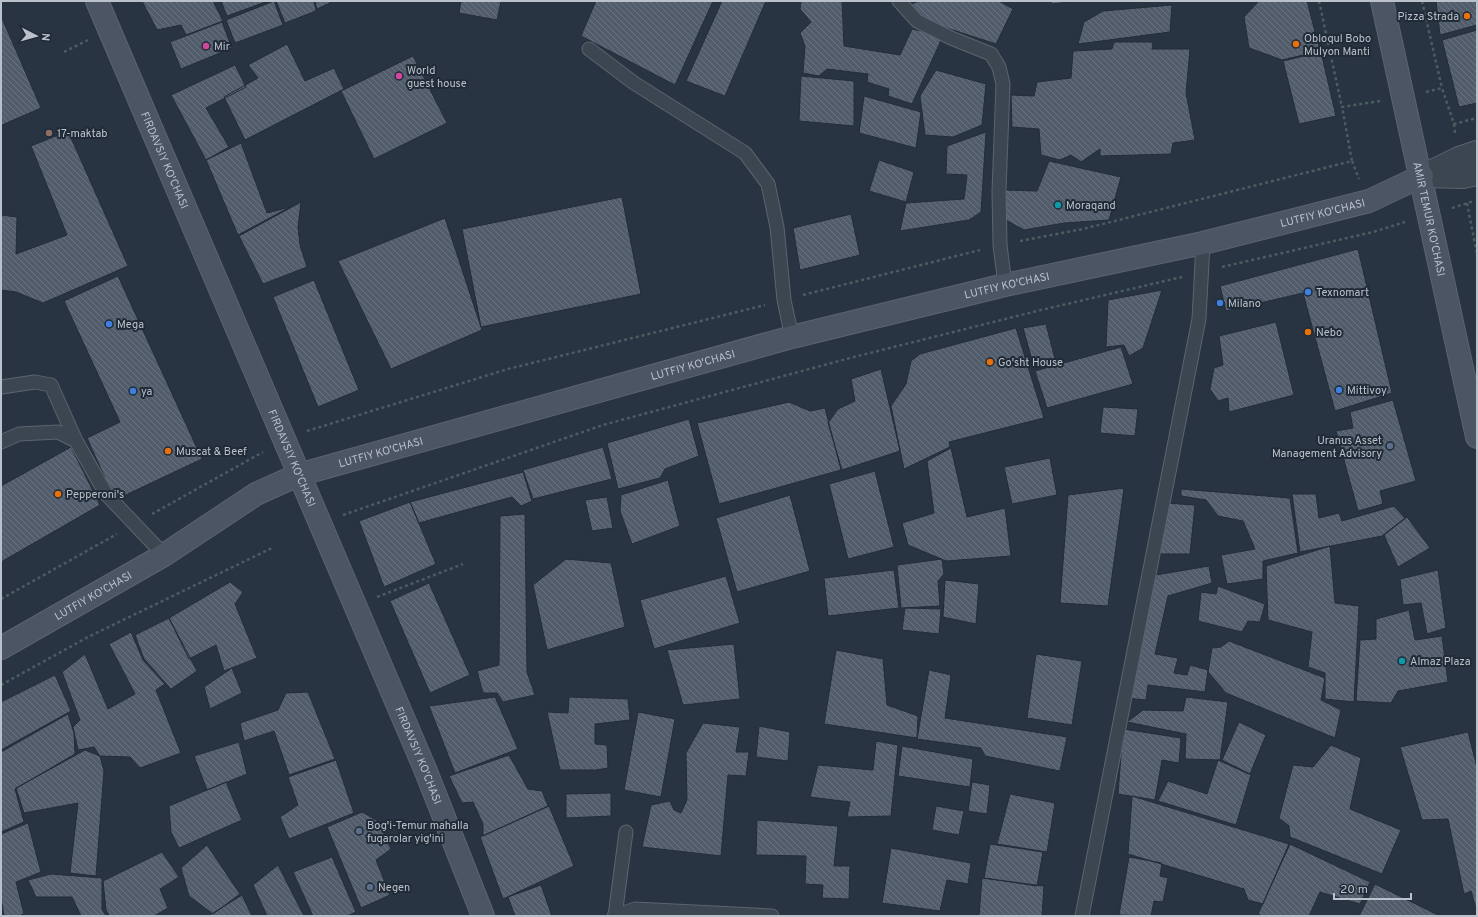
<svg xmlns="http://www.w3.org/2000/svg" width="1478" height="917" viewBox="0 0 1478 917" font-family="Overpass,sans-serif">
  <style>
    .building { fill: url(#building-back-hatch); stroke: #232d39 }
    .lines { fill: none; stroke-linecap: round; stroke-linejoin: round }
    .service-casing { stroke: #5b646f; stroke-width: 15 }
    .minor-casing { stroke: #5b646f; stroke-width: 24 }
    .secondary-casing { stroke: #5b646f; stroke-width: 24 }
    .path { stroke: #495e5f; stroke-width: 2.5; stroke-dasharray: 3 3; stroke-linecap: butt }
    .service { stroke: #3c4651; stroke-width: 13 }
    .minor { stroke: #3c4651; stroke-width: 22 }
    .secondary { stroke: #4b5564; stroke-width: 22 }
    .food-dot { fill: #e8710a; stroke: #212b37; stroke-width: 1.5 }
    .hotel-dot { fill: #d1479c; stroke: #212b37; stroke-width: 1.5 }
    .education-dot { fill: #8d6e63; stroke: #212b37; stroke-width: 1.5 }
    .culture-dot { fill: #0f9aa8; stroke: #212b37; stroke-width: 1.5 }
    .shop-dot { fill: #3f7fe0; stroke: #212b37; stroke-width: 1.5 }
    .service-dot { fill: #5c6f8a; stroke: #212b37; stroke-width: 1.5 }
    .labels { text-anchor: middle; stroke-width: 4; stroke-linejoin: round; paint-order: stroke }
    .poi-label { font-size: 11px; fill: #bac1cb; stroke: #212b37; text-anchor: start }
    .street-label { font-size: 11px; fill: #bac1cb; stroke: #212b37 }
  </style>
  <defs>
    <pattern id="building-back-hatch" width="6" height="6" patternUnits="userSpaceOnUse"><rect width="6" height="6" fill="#525d6c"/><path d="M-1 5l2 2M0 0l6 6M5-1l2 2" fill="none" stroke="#697280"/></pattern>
  </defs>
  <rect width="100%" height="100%" fill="#283442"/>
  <path class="building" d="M 142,1 L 213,1 L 223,21 L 186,35 L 181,25 L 157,30 Z
    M 221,1 L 268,1 L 227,16 Z
    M 274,1 L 283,25 L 235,43 L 226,20 Z
    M 276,1 L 314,1 L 316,11 L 285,23 Z
    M 315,1 L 334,1 L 317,9 Z
    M 461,1 L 501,1 L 497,20 L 459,13 Z
    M 596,1 L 713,1 L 675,85 L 581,36 Z
    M 722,1 L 766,1 L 725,96 L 686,81 Z
    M 801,1 L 842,1 L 844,46 L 900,55 L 912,29 L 943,36 L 912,104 L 888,96 L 889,89 L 867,82 L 868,74 L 827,69 L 819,76 L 803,73 L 805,46 L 800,33 L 811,22 L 800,9 Z
    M 999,1 L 1013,9 L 996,44 L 919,19 L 907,6 L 919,1 Z
    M 1051,1 L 1077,1 L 1052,4 Z
    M 1259,1 L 1307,1 L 1320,51 L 1282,60 L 1249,48 L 1244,17 Z
    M 1436,1 L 1477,1 L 1477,25 L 1440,35 Z
    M 1172,5 L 1170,32 L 1078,44 L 1084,22 L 1103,11 Z
    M 1,16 L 41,108 L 2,125 L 1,123 Z
    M 222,22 L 232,48 L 181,69 L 170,42 Z
    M 1477,30 L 1477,103 L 1459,107 L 1442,40 Z
    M 1114,42 L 1153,42 L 1152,49 L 1190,49 L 1186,93 L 1195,140 L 1173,143 L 1171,154 L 1100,156 L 1100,149 L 1081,162 L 1071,155 L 1060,160 L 1041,155 L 1039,129 L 1012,127 L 1011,95 L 1034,96 L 1037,82 L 1071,78 L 1073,51 L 1112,49 Z
    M 287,44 L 305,81 L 334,68 L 344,89 L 245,140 L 224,97 L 258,78 L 248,65 Z
    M 1321,52 L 1336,116 L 1299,124 L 1283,61 Z
    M 413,56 L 447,123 L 374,159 L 341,91 Z
    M 235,65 L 246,87 L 206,108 L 229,147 L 206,160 L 171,95 Z
    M 936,70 L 986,84 L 982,125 L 953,137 L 925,135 L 920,96 Z
    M 801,76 L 854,81 L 854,126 L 799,121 Z
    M 864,96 L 921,112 L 916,148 L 859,133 Z
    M 68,131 L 128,266 L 43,303 L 16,292 L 1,290 L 1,215 L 17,217 L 16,254 L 67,235 L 31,146 Z
    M 986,132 L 981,212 L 969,220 L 900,231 L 906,203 L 964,199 L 967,175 L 946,174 L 947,146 Z
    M 241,143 L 267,213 L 290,207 L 238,235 L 206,160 Z
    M 879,160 L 914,172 L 906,202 L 869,191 Z
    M 1049,161 L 1121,177 L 1109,220 L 1064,223 L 1024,230 L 1002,218 L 1004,190 L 1037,191 Z
    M 622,197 L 641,294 L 481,327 L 462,229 Z
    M 301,202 L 298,227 L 300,245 L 307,267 L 263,284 L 239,236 Z
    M 851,214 L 860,255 L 800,270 L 793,228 Z
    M 445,218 L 482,330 L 391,369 L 338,261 Z
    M 1358,249 L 1392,393 L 1335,411 L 1303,293 L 1226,311 L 1220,286 Z
    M 118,276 L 202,459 L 115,500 L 87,438 L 120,422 L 64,301 Z
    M 314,280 L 359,390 L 318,407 L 273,297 Z
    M 1162,290 L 1143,348 L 1129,356 L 1124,345 L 1106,347 L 1108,300 Z
    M 1276,322 L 1294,395 L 1229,412 L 1228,398 L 1218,401 L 1210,389 L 1214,368 L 1223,365 L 1219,336 Z
    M 1046,324 L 1056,363 L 1034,367 L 1023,328 Z
    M 1016,328 L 1044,418 L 949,442 L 950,447 L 904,469 L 891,406 L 906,384 L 911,361 L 920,354 Z
    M 1121,347 L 1133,384 L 1047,408 L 1035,371 Z
    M 881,369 L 900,451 L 842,470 L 828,423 L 838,409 L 855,401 L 851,379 Z
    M 1393,400 L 1416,481 L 1380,491 L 1383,504 L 1358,511 L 1336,431 L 1353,428 L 1350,412 Z
    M 789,402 L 810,411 L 825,408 L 841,470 L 719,504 L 697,423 Z
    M 1103,407 L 1138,409 L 1135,436 L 1100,433 Z
    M 689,419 L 699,456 L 665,469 L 660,478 L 618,489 L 607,443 Z
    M 71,447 L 100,505 L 1,562 L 1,486 Z
    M 603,447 L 612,479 L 533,499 L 523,470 Z
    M 951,448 L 967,517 L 1005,508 L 1011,556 L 946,561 L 908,545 L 902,523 L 934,513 L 927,461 Z
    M 1050,458 L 1057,495 L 1012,504 L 1004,467 Z
    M 875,471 L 894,547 L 848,559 L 829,484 Z
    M 523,472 L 532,501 L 521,506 L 512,497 L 419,523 L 410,502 Z
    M 668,480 L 680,526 L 632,544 L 620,511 L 621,495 Z
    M 1124,488 L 1108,606 L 1060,603 L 1068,495 Z
    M 1181,489 L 1290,498 L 1298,553 L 1263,561 L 1263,579 L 1227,584 L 1221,555 L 1255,549 L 1243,521 L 1218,516 L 1206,500 L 1181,496 Z
    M 1292,494 L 1316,494 L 1319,518 L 1339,513 L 1342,521 L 1394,506 L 1405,518 L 1382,536 L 1300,552 Z
    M 790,495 L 810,571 L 737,592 L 716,518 Z
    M 607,497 L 613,528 L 592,531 L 585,500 Z
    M 410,502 L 436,564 L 384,587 L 359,521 Z
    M 1165,503 L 1195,505 L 1190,554 L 1160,554 Z
    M 525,514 L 527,672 L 535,695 L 503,702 L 497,693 L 483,693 L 477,671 L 499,665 L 500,516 Z
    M 1407,517 L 1430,548 L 1398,567 L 1384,535 Z
    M 1330,546 L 1335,603 L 1359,606 L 1354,702 L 1325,699 L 1325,673 L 1308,667 L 1312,632 L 1268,620 L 1266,566 Z
    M 566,559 L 611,563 L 625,627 L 547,650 L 533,585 Z
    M 942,559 L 944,574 L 938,581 L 940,606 L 901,608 L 897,565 Z
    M 1209,566 L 1212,583 L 1168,596 L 1155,654 L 1178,658 L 1174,673 L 1187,675 L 1190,665 L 1208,670 L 1205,692 L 1148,685 L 1146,700 L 1126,698 L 1150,576 Z
    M 894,570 L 899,608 L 828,616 L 824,578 Z
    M 1438,570 L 1446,628 L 1427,634 L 1421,603 L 1403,605 L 1400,579 Z
    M 726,576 L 740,623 L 654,649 L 640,600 Z
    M 945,580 L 979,584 L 976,624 L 943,617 Z
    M 230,582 L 243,592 L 235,604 L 257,658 L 224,671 L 216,645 L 189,659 L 169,618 Z
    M 429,583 L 470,675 L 430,693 L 390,601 Z
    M 1218,586 L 1265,604 L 1260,622 L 1248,621 L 1242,632 L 1198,621 L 1201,592 L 1216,594 Z
    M 905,608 L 941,609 L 939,634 L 902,630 Z
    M 1409,610 L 1415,640 L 1442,636 L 1448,682 L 1398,691 L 1391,703 L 1356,701 L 1360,640 L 1376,639 L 1376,619 Z
    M 169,618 L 197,671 L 171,689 L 144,659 L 135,635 Z
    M 131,632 L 143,660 L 165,684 L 156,690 L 181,753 L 140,768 L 130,757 L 100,756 L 94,747 L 78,750 L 73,727 L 80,720 L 62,672 L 85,654 L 108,709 L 135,694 L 109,644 Z
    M 1229,641 L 1325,678 L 1321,700 L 1341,710 L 1335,738 L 1226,693 L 1208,672 L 1212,648 L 1221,647 Z
    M 734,644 L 740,699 L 683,705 L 667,650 Z
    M 836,650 L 883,659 L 887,705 L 918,716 L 917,738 L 824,724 Z
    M 1036,654 L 1082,661 L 1072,725 L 1027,718 Z
    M 232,668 L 242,693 L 210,709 L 204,687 Z
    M 929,670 L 951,675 L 945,718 L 1067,737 L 1060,771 L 985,756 L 981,748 L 917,739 Z
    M 55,675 L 71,711 L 1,750 L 1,702 Z
    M 308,692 L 335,759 L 289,775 L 274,731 L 244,741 L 240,723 L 278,710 L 286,693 Z
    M 495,697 L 518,749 L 455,773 L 429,706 Z
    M 569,697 L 628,699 L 630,720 L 595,724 L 595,744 L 607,745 L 608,768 L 596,770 L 560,770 L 547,712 L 568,713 Z
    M 1186,697 L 1228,702 L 1220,760 L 1185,759 L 1186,734 L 1127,722 L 1143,710 L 1183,711 Z
    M 638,712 L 675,719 L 661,797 L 624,790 Z
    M 68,714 L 74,733 L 75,754 L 15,789 L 24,822 L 1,832 L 1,752 Z
    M 1239,722 L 1266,735 L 1250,774 L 1222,760 Z
    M 703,723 L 740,727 L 736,752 L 749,752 L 746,776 L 728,775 L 721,856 L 642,847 L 651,805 L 670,801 L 674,810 L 681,813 L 687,800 L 686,753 Z
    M 759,726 L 790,732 L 788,761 L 756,757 Z
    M 1123,729 L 1181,738 L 1179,763 L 1162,760 L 1155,800 L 1118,794 Z
    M 1468,732 L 1477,767 L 1477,912 L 1471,891 L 1464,894 L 1448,819 L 1422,820 L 1400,747 Z
    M 876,741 L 898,745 L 891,816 L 847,817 L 850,802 L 810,797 L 818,765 L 873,770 Z
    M 239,742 L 247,774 L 207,790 L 194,756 Z
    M 1331,745 L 1361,758 L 1350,809 L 1401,830 L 1382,874 L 1290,837 L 1289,826 L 1279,818 L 1293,765 L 1313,767 Z
    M 902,746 L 973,759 L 970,787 L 898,776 Z
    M 85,750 L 100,756 L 104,771 L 96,876 L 70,873 L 78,803 L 24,813 L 16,788 Z
    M 509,755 L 528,789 L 542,791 L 548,806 L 483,836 L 483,824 L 473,802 L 462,803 L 449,776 Z
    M 336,760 L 354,813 L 289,839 L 280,817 L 298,805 L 288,777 Z
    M 1218,760 L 1251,775 L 1236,825 L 1158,801 L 1168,781 L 1207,794 Z
    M 226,782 L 242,820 L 179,848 L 171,832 L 169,806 Z
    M 972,782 L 990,785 L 987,814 L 968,811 Z
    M 611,793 L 611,816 L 566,818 L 566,794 Z
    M 1010,794 L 1055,803 L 1047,852 L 997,844 Z
    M 1132,796 L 1289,844 L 1263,904 L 1248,900 L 1244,889 L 1128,854 Z
    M 549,806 L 574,866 L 503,899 L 480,837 Z
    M 936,806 L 964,811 L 959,835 L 932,830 Z
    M 362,812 L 378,821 L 391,849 L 376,860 L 390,895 L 361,908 L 327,827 Z
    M 757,820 L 838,826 L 834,866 L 850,866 L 849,899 L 822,898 L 823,885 L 805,884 L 806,856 L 756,855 Z
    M 28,823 L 41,872 L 16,882 L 24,914 L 18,916 L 4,916 L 1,898 L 1,834 Z
    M 990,844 L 1043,852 L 1037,886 L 984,878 Z
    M 1290,844 L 1370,882 L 1360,904 L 1320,892 L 1309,916 L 1262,916 L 1258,914 Z
    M 207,845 L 240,894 L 213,914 L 189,896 L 181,868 Z
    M 891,848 L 971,863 L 968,884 L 947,880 L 940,911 L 882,903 Z
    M 162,852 L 179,877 L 160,889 L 168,908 L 154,916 L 110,916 L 106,910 L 103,881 Z
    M 332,857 L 356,912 L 347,916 L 313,916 L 293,872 Z
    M 1129,857 L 1162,863 L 1160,876 L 1168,878 L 1163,902 L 1154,901 L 1151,916 L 1119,915 Z
    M 278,865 L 304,916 L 267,916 L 253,885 Z
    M 51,874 L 102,878 L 102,910 L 106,916 L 81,916 L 72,897 L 36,897 L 28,880 Z
    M 982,878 L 1044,886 L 1042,916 L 979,916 Z
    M 1375,884 L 1440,916 L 1359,916 Z
    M 541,885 L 552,916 L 515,916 L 508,897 Z
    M 242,895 L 252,916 L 211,916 L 210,915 Z"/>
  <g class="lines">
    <g class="service-casing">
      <path id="service" d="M 899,1 L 917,21 L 951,38 L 991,54 L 999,67 L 1003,84 L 999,191 L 1000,245 L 1005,285
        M 589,49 L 634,83 L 745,153 L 768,184 L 777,227 L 784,300 L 792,337
        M 1,387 L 35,382 L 51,385 L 76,441
        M 1,442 L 19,434 L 58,432 L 76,441 L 106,494 L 164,555
        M 614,916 L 635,909 L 772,916
        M 615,916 L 626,832
        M 1082,916 L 1199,319 L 1203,243"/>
    </g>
    <g class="minor-casing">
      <path id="minor" d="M 1422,176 L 1459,158 L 1477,152
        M 1425,176 L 1463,177 L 1477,174"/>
    </g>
    <g class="secondary-casing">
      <g id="secondary">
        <path id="s1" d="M 97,1 L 425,769 L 483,916"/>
        <path id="s2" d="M 1382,1 L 1477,437"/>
        <path id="s3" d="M 1,648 L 164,555 L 256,494 L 298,475 L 792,337 L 1005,285 L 1203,243 L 1369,201 L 1422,176"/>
      </g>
    </g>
    <path class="path" d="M 1319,1 L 1342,107
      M 1422,1 L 1442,88
      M 64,52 L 88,40
      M 1426,92 L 1442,88 L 1454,124 L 1477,118
      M 1454,124 L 1455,133
      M 1352,161 L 1359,179
      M 1467,203 L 1477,254
      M 1452,208 L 1474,201
      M 1020,241 L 1083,229 L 1352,161 L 1342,107 L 1380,101
      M 1222,267 L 1373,232 L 1405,222
      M 803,295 L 980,250
      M 307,431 L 508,369 L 765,305
      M 152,514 L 263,452
      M 343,515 L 603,425 L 850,358 L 1037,311 L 1182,277
      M 377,597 L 463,564
      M 1,599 L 117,534
      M 1,685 L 88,637 L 272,548"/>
    <use href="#service" class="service"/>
    <use href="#minor" class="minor"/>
    <use href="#secondary" class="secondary"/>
  </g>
  <g class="food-dot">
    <circle cx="1467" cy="16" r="4"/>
    <circle cx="1296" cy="44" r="4"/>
    <circle cx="1308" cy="332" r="4"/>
    <circle cx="990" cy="362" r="4"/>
    <circle cx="168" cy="451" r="4"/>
    <circle cx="58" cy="494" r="4"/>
  </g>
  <g class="hotel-dot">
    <circle cx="206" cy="46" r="4"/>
    <circle cx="399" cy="76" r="4"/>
  </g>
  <circle class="education-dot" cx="49" cy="133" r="4"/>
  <g class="culture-dot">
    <circle cx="1058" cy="205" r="4"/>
    <circle cx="1402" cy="661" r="4"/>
  </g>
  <g class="shop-dot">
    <circle cx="1308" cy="292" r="4"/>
    <circle cx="1220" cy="303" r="4"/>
    <circle cx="109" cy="324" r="4"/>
    <circle cx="1339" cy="390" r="4"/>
    <circle cx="133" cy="391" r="4"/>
  </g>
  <g class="service-dot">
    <circle cx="1390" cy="446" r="4"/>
    <circle cx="359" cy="831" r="4"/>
    <circle cx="370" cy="887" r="4"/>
  </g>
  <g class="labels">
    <g class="poi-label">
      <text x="1459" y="20" text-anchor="end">Pizza Strada</text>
      <text x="1304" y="42">Obloqul Bobo<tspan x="1304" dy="13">Mulyon Manti</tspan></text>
      <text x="214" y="50">Mir</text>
      <text x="407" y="74">World<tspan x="407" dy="13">guest house</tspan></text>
      <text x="57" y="137">17-maktab</text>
      <text x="1066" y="209">Moraqand</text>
      <text x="1316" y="296">Texnomart</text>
      <text x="1228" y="307">Milano</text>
      <text x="117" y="328">Mega</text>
      <text x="1316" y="336">Nebo</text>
      <text x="998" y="366">Go'sht House</text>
      <text x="1347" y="394">Mittivoy</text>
      <text x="141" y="395">ya</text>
      <text x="1382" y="444" text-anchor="end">Uranus Asset<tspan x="1382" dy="13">Management Advisory</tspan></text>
      <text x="176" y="455">Muscat &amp; Beef</text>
      <text x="66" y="498">Pepperoni's</text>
      <text x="1410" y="665">Almaz Plaza</text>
      <text x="367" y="829">Bog'i-Temur mahalla<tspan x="367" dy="13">fuqarolar yig'ini</tspan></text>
      <text x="378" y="891">Negen</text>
    </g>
    <g class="street-label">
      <text dy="4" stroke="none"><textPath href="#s1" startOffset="173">FIRDAVSIY KO'CHASI</textPath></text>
      <text dy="4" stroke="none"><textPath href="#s3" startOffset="1402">LUTFIY KO'CHASI</textPath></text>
      <text dy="4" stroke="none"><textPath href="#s2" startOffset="223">AMIR TEMUR KO'CHASI</textPath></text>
      <text dy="4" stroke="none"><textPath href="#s3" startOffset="1078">LUTFIY KO'CHASI</textPath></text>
      <text dy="4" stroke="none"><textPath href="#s3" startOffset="754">LUTFIY KO'CHASI</textPath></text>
      <text dy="4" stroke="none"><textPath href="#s3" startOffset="430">LUTFIY KO'CHASI</textPath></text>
      <text dy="4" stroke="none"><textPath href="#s1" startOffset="497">FIRDAVSIY KO'CHASI</textPath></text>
      <text dy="4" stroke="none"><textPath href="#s3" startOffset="106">LUTFIY KO'CHASI</textPath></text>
      <text dy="4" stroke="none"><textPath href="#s1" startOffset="820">FIRDAVSIY KO'CHASI</textPath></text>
    </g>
  </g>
  <rect width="1478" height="917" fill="none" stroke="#bac1cb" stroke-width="4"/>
  <g transform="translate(36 36) rotate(96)" stroke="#212b37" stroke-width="3" paint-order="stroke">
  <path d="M0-3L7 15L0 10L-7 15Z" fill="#bac1cb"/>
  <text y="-6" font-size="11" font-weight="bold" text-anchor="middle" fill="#bac1cb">N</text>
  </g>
  <path d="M1334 893v6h77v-6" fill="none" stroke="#bac1cb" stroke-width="2"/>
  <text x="1340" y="893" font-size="12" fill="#bac1cb" stroke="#212b37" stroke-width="3" paint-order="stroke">20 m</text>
</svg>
